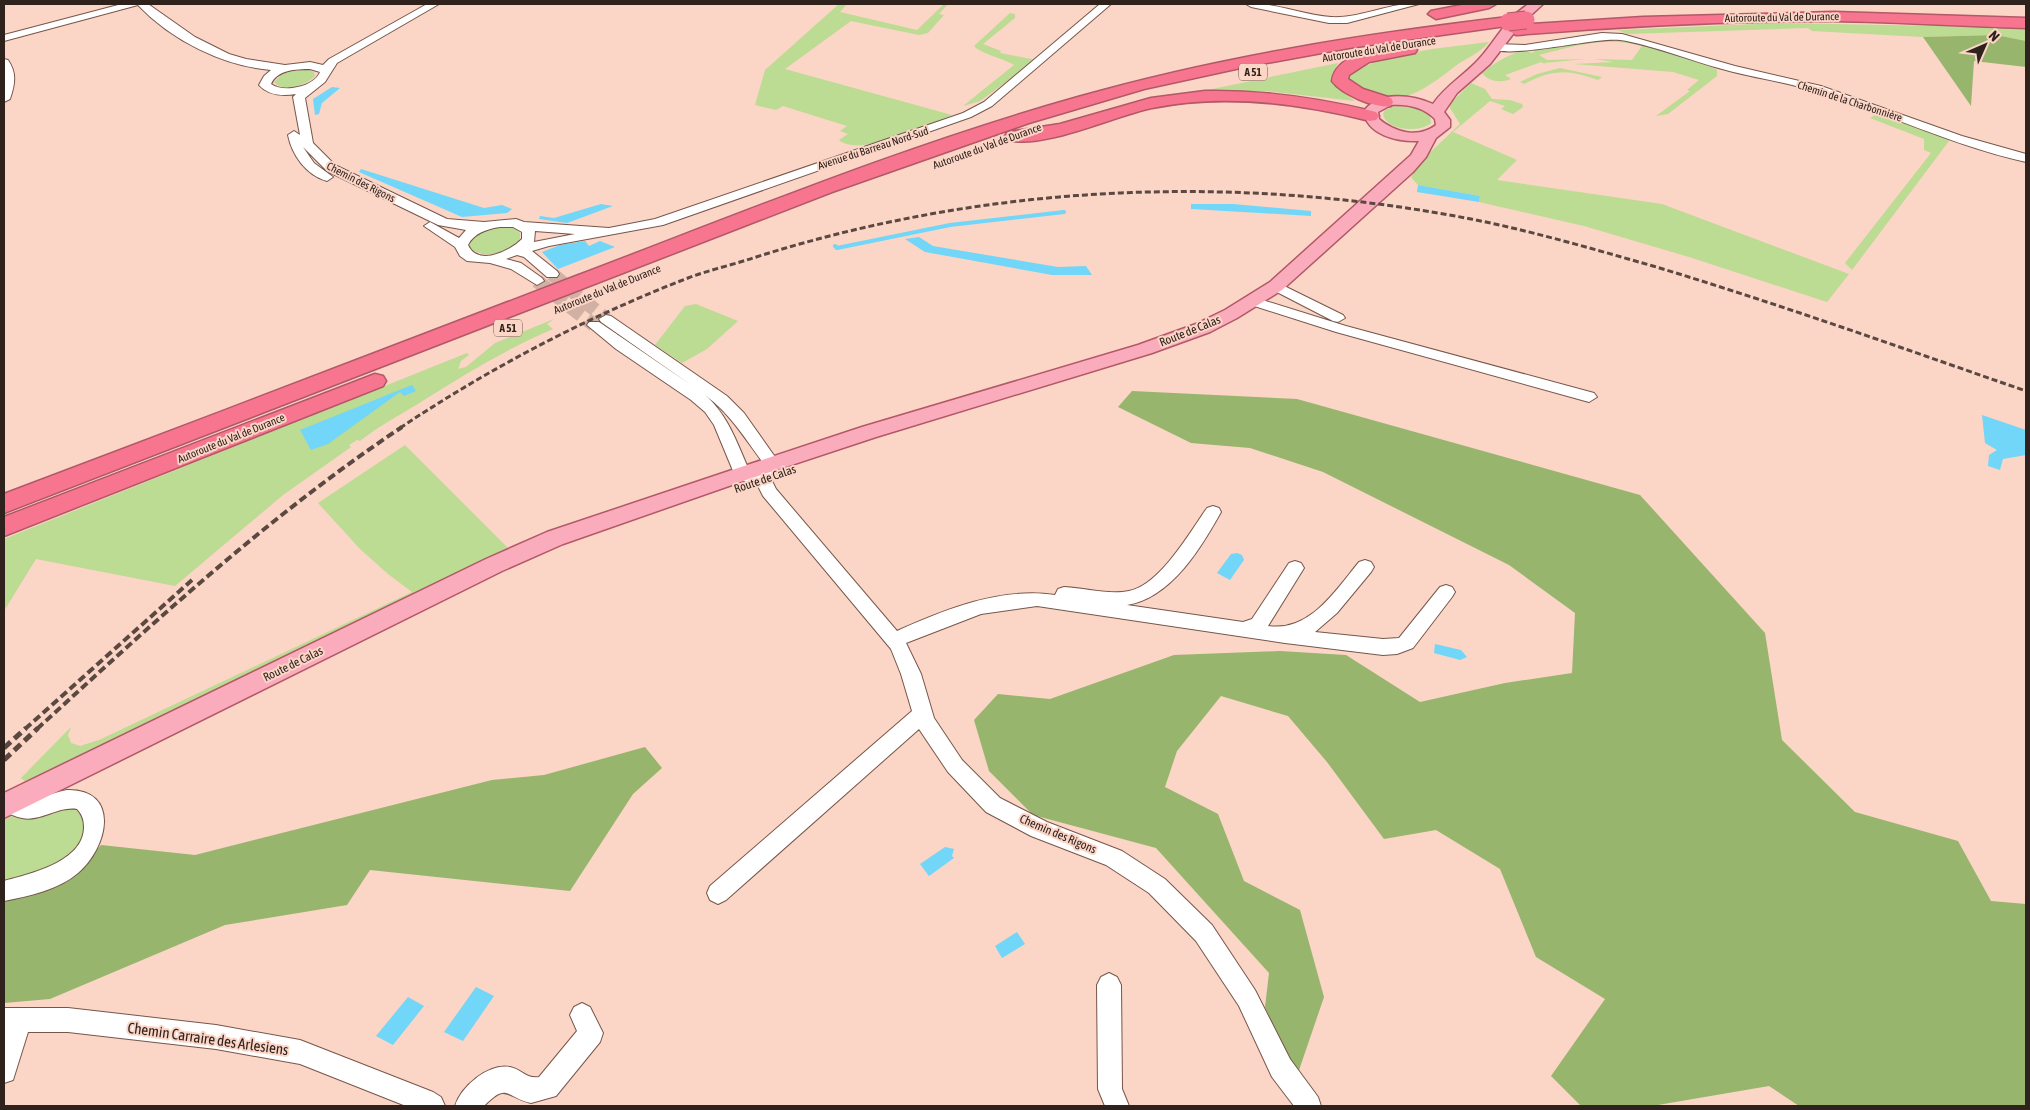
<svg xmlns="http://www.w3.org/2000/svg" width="2030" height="1110" viewBox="0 0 2030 1110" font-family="'Asap Condensed',sans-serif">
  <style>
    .green { fill: #bcdb93 }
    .forest { fill: #97b56c }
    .water { fill: #71d6f7 }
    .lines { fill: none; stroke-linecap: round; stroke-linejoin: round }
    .stream { stroke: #71d6f7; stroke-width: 4 }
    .minor-tunnel { stroke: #d2b1a4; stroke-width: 14; stroke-dasharray: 14 7; stroke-linecap: butt }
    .minor-casing { stroke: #77564a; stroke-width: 2 }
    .major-casing { stroke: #b25867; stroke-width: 3 }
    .highway-casing { stroke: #b25867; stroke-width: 3 }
    .minor { fill: #fff; fill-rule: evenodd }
    .major { fill: #fbacbc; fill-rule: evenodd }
    .highway { fill: #f87590; fill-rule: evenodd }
    .rail-far2 { stroke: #5b4841; stroke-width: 3; stroke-dasharray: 6 3; stroke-linecap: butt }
    .rail-far1 { stroke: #5b4841; stroke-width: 4; stroke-dasharray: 8 4; stroke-linecap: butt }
    .rail { stroke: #5b4841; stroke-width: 5; stroke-dasharray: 9 5; stroke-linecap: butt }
    .highway-bridge-casing { stroke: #b25867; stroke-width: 19; stroke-linecap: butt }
    .highway-bridge { stroke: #f87590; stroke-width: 17 }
    .labels { text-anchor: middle; stroke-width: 4; stroke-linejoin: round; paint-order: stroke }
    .far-street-label { font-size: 11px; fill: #2f211c; stroke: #fbd5c6 }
    .shield { fill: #fbd5c6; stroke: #6c574f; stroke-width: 1 }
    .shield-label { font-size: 11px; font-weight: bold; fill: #2f211c }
    .street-label { font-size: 12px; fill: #2f211c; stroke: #fbd5c6 }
    .near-street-label { font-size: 15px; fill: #2f211c; stroke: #fbd5c6 }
  </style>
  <rect width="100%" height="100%" fill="#fbd5c6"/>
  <path class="green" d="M 839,4 L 847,4 L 840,12 L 917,30 L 944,4 L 948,4 L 939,14 L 944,15 L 928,33 L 919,35 L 851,21 L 785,69 L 952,115 C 928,125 860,158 839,140 L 848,134 L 840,131 L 847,126 L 783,106 L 776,110 L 755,105 L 765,70 Z
    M 1010,13 L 1015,14 L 1015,18 L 983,44 L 1001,51 L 1000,53 L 1036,60 L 980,101 L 963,106 L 1014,65 C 1005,59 979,53 974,46 Z
    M 1779,23 L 1996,27 L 2026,29 L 2026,41 L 1996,35 L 1923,37 L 1812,31 L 1808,28 L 1627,34 L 1618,30 Z
    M 1599,38 C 1636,41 1684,51 1717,70 L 1717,76 L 1668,114 L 1656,116 L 1690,91 L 1687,90 L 1699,80 L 1673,72 L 1574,64 L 1614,62 L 1594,59 L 1632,60 L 1642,46 C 1605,36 1575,46 1539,55 L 1547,60 L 1585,59 L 1544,63 L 1547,65 L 1541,62 L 1505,75 L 1511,79 C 1501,83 1489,82 1482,73 C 1496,62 1508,54 1526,50 L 1531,53 L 1535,52 L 1531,48 Z
    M 1489,42 C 1479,54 1466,58 1454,67 C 1431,85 1402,108 1370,94 C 1362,91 1355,84 1347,79 L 1350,70 L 1371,64 L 1375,60 L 1432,49 Z
    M 1338,63 L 1332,75 L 1339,89 L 1355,101 L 1266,91 L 1188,94 Z
    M 1560,68 L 1602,77 L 1598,80 C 1568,69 1553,69 1524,84 L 1520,82 L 1537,74 Z
    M 306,69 L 314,72 L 315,76 C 307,85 283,93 274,82 L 283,73 Z
    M 1471,83 L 1485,89 L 1492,99 L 1510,100 L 1522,104 L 1523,107 L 1513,114 L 1501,109 L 1505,106 L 1490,101 L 1453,132 L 1517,160 L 1497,180 L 1662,204 L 1849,274 L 1827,302 L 1689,257 L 1584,226 L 1479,202 L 1480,196 L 1418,185 L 1411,177 L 1420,162 L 1460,124 L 1450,108 L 1450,104 Z
    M 1396,106 L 1419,108 L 1430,115 L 1431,123 C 1420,133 1386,131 1383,114 L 1385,110 Z
    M 1877,114 L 1952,137 L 1852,270 L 1845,263 L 1931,153 L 1924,150 L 1924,139 L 1870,118 Z
    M 502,227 L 514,228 L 520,233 L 520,239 C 511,254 483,261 470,247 C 470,232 490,228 502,227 Z
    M 696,304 L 738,321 L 707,349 L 682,363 L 655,345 L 685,306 Z
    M 554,319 L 547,324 L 553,329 C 508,348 465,374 424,400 C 402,414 380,425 360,441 L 357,440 L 349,445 L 351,447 L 283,495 L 175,586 L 36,559 L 4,611 L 4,539 L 467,353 L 469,355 L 461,361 L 458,369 L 466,367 L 495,343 Z
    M 405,445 L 508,548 L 26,782 L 21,778 L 71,727 L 68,735 L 71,743 L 80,746 L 99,740 L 412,592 L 388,574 L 361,550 L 318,503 Z
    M 66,809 L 82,811 L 89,821 L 78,851 L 36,874 L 4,885 L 4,820 L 18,813 Z"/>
  <path class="forest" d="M 1996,35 L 2026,41 L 2026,67 L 1974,61 L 1971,106 L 1923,37 Z
    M 1132,391 L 1297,399 L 1640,495 L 1765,633 L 1782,740 L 1855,812 L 1958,841 L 1991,901 L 2026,904 L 2026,1106 L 1799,1106 L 1769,1086 L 1652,1106 L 1581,1106 L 1551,1076 L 1605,999 L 1536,957 L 1500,869 L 1436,830 L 1384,839 L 1327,762 L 1288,716 L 1221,696 L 1177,751 L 1165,787 L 1218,814 L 1244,881 L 1300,910 L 1324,997 L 1296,1079 L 1265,1007 L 1269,973 L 1156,848 L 1033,815 L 989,771 L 974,720 L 998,694 L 1050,699 L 1174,655 L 1280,651 L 1346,655 L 1420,702 L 1505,683 L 1572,673 L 1575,613 L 1509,565 L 1323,472 L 1250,448 L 1191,443 L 1118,407 Z
    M 645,747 L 662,768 L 633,794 L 570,891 L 370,870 L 347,905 L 225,925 L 50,999 L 4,1003 L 4,902 L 50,885 L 77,870 L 101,845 L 195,855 L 492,780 L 544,775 Z"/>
  <path class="water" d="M 332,87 L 340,88 L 322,103 L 319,114 L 315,115 L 313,99 Z
    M 361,169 L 484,208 L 502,205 L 512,209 L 507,213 L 462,217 L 359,172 Z
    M 1418,185 L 1480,196 L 1479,202 L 1417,192 Z
    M 601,204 L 613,206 L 567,223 L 539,219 L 540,216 L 554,218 Z
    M 1191,204 L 1233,204 L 1311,211 L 1311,216 L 1191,209 Z
    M 919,237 L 933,246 L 1058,267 L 1086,266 L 1092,275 L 1052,275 L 925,252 L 905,239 Z
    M 585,241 L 589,246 L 600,241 L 615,247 L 558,269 L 542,252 L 560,245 Z
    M 412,385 L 416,391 L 404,396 L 400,392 L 328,444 L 311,450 L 300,430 Z
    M 1982,415 L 2026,430 L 2026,455 L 2003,459 L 2000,470 L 1988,466 L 1989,455 L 1997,450 L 1985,443 Z
    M 1237,553 L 1242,555 L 1244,560 L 1230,580 L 1217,573 L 1231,554 Z
    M 1435,644 L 1461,650 L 1467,657 L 1460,660 L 1434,653 Z
    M 945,847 L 954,849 L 952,856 L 954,858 L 929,876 L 920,864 Z
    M 1017,932 L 1025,944 L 1002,958 L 995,946 Z
    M 476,987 L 494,996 L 463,1041 L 444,1032 Z
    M 408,997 L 424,1006 L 393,1045 L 376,1036 Z"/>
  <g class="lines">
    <path class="stream" d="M 835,246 L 837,248 L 950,225 L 1064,212"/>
    <path class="minor-tunnel" d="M 552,274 L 606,319
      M 537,281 L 594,325"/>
    <g class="minor-casing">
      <path id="minor" d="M 122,4 L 148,4 L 195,37 L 229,54 L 246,59 L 285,65 L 310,62 L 323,65 L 329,59 L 427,4 L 439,4 L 337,63 L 325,82 L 305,98 L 313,143 L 335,165 L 447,219 L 484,222 L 516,219 L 524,222 L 609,228 L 655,219 L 963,113 L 984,102 L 1100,4 L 1111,4 L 992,106 L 971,117 L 663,225 L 549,246 L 532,251 L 557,271 L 559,274 L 557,277 L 547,277 L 524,257 L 517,255 L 506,259 L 521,263 L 542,278 L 544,281 L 537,285 L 511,269 L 490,263 L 467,261 L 460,256 L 455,247 L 424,226 L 430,222 L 459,238 L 466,230 L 438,225 L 327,171 L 303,147 L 314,163 L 333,177 L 327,181 C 306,175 292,155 288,135 L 294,131 L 300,135 L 293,97 L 296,94 C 283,96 269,96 259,85 L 264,76 L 271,70 C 223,66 171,40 138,5 L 4,41 L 4,35 ZM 310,69 L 320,72 C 314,87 284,93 271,84 C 277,70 296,69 310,69 ZM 500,227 L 513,227 L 522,232 L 522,239 C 510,251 478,267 468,245 C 474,233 487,229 500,227 ZM 535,231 L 575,234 L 534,242 Z
        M 1246,4 C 1275,2 1302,15 1331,17 C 1361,19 1389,2 1419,4 L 1347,23 L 1329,23 L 1251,7 Z
        M 1602,33 L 1622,34 L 1735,66 L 1821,86 L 1962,136 L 2026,154 L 2026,162 C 1953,146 1885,112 1814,91 C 1782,81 1748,77 1715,67 C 1687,59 1648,44 1620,40 C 1594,37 1504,61 1490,47 L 1495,44 L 1525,45 Z
        M 4,59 L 8,60 C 17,73 15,84 10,99 L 4,102 Z
        M 1276,282 L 1343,315 L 1345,318 L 1338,322 L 1333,321 L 1271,289 L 1269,286 L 1271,283 Z
        M 1253,297 L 1346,326 L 1594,393 L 1597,397 L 1589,402 L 1336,332 L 1248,304 L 1246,301 L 1248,298 Z
        M 606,315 L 611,316 L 727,396 L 744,413 L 780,464 L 772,481 L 776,489 L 897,631 C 946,609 1001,587 1055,595 L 1058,589 L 1064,587 C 1085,588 1109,595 1129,591 C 1160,585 1190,532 1207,508 L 1213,506 L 1219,508 L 1221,512 C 1201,548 1171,598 1127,605 L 1243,622 L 1252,619 L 1289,563 L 1295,561 L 1301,563 L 1304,568 L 1268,626 C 1310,632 1335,591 1359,562 L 1365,560 L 1371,562 L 1374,567 L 1371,572 L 1337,613 L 1315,632 L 1383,639 L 1399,638 L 1440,587 L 1446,585 L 1452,587 L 1455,592 L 1452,597 L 1413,648 L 1397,654 L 1383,655 L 1285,643 L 1037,606 L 981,614 L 906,643 L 921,674 L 934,718 L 962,760 L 1000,798 L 1047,822 L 1122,851 L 1165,879 L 1212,925 L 1255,990 L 1290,1059 L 1318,1097 L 1321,1106 L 1294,1106 L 1272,1077 L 1239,1006 L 1196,941 L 1149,893 L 1106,865 L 1031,836 L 986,812 L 948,772 L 919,729 L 726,900 L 718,904 L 710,900 L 707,893 L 710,886 L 912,711 L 901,674 L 891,649 L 763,496 L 758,486 L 736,478 L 714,425 L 705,412 L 691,400 L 616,349 L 587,325 L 589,322 L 599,322 L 691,385 L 601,322 L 599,319 ZM 705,395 C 730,413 746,440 764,464 L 759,474 L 749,470 C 737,443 728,415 705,395 Z
        M 67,790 C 121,789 108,848 78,873 C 58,890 29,896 4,901 L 4,881 C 29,874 84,862 84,827 C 84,820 82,814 77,809 C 58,806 41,822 22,818 C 16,817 10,814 4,811 L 4,797 L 10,795 C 34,803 44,795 67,790 Z
        M 1109,973 L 1117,977 L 1121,985 L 1122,1089 L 1129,1106 L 1105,1106 L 1098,1089 L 1097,985 L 1101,977 Z
        M 582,1003 L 590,1007 L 603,1033 L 600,1042 L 556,1096 L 531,1103 C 505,1097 508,1082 484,1106 L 455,1106 C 461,1087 488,1063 510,1067 C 521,1069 526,1079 539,1077 L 577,1031 L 570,1015 L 574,1007 Z
        M 4,1008 L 68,1008 L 216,1025 L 300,1040 L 433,1092 L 441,1097 L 445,1106 L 406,1106 L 300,1064 L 216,1049 L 68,1032 L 28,1032 L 13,1080 L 4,1083 Z"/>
    </g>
    <g class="major-casing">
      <path id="major" d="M 1529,4 L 1543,4 L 1520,25 L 1490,64 L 1457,93 L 1444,112 L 1450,120 L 1450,127 L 1436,138 L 1426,157 L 1413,172 L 1282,290 L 1237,318 L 1210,332 L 1152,353 L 876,437 L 749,479 L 563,544 L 502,571 L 4,818 L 4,793 L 486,559 L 547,532 L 735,469 L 862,427 L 1138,345 L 1196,324 L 1225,310 L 1270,282 L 1411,155 L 1419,141 C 1398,142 1366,135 1364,111 C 1379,90 1413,95 1433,104 C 1446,85 1465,75 1480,58 C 1496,40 1507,17 1529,4 ZM 1391,105 C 1407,104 1423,107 1435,119 L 1436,125 C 1418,139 1394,132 1379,119 L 1378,112 Z"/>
    </g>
    <g class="highway-casing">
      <path id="highway" d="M 1467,4 L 1496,4 L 1489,8 L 1436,19 L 1428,14 L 1431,11 Z
        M 1834,12 L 2026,18 L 2026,28 C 1962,26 1898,22 1833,21 C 1727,21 1622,26 1516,35 L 1508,30 L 1516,25 L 1643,17 Z
        M 1508,17 L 1516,22 L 1513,25 L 1349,48 L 1245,67 L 1144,89 L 1029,123 L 832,192 L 4,513 L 4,494 C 195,422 385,349 576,276 C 742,213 907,145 1078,97 C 1219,57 1363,34 1508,17 Z
        M 1409,45 L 1415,47 L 1417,50 L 1415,53 L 1369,62 L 1349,75 L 1348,79 L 1363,89 L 1391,98 L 1393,102 L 1391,106 C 1376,109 1341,94 1332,81 C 1336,51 1385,48 1409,45 Z
        M 1205,91 C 1264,90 1319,98 1376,112 L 1379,116 L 1376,120 L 1370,121 C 1299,103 1224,93 1152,108 C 1113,116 1045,149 1008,140 L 1005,136 L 1008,132 L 1060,124 L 1151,98 Z
        M 375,374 L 383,376 L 386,381 L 383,386 L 4,536 L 4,517 Z"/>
    </g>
    <use href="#minor" class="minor"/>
    <use href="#major" class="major"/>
    <use href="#highway" class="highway"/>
    <path class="rail-far2" d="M 400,428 C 490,368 587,317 688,278 C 709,270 732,265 753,258 C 985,184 1232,173 1471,219 C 1532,231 1593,249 1653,266 C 1779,304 1902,348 2026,391"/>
    <path class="rail-far1" d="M 25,729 L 192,580
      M 37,729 C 154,622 270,515 402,427"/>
    <path class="rail" d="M 4,748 L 26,728
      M 4,760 L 38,728"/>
    <g class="highway-bridge-casing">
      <path id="highway-bridge" d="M 1508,22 L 1526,20"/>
    </g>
    <use href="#highway-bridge" class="highway-bridge"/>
  </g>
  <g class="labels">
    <g class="far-street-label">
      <text transform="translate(1782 17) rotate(-1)" y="4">Autoroute du Val de Durance</text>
      <text transform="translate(1379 49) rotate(-9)" y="4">Autoroute du Val de Durance</text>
      <text transform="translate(1850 101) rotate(18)" y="4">Chemin de la Charbonnière</text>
      <text transform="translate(987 146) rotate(-20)" y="4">Autoroute du Val de Durance</text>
      <text transform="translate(873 148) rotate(-18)" y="4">Avenue du Barreau Nord-Sud</text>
      <text transform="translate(361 182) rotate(27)" y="4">Chemin des Rigons</text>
      <text transform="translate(607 289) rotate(-22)" y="4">Autoroute du Val de Durance</text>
      <text transform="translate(231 438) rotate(-22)" y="4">Autoroute du Val de Durance</text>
    </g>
    <g class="shield">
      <rect x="1239" y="63.5" width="28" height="17" rx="4"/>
      <rect x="494" y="319.5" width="28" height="17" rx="4"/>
    </g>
    <g class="shield-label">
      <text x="1253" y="76">A 51</text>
      <text x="508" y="332">A 51</text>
    </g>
    <g class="street-label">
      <text transform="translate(1190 331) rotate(-22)" y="4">Route de Calas</text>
      <text transform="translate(765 479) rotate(-19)" y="4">Route de Calas</text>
      <text transform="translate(293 664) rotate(-26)" y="4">Route de Calas</text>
      <text transform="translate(1058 834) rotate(23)" y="4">Chemin des Rigons</text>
    </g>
    <g class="near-street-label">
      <text transform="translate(208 1039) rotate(8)" y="5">Chemin Carraire des Arlesiens</text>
    </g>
  </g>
  <rect width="2030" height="1110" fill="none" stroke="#2f211c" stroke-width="10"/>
  <g transform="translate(1985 45) rotate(45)" stroke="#fbd5c6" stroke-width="4" paint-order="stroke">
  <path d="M0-4L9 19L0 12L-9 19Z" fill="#2f211c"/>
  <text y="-8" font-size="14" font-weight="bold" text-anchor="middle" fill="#2f211c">N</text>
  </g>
</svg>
